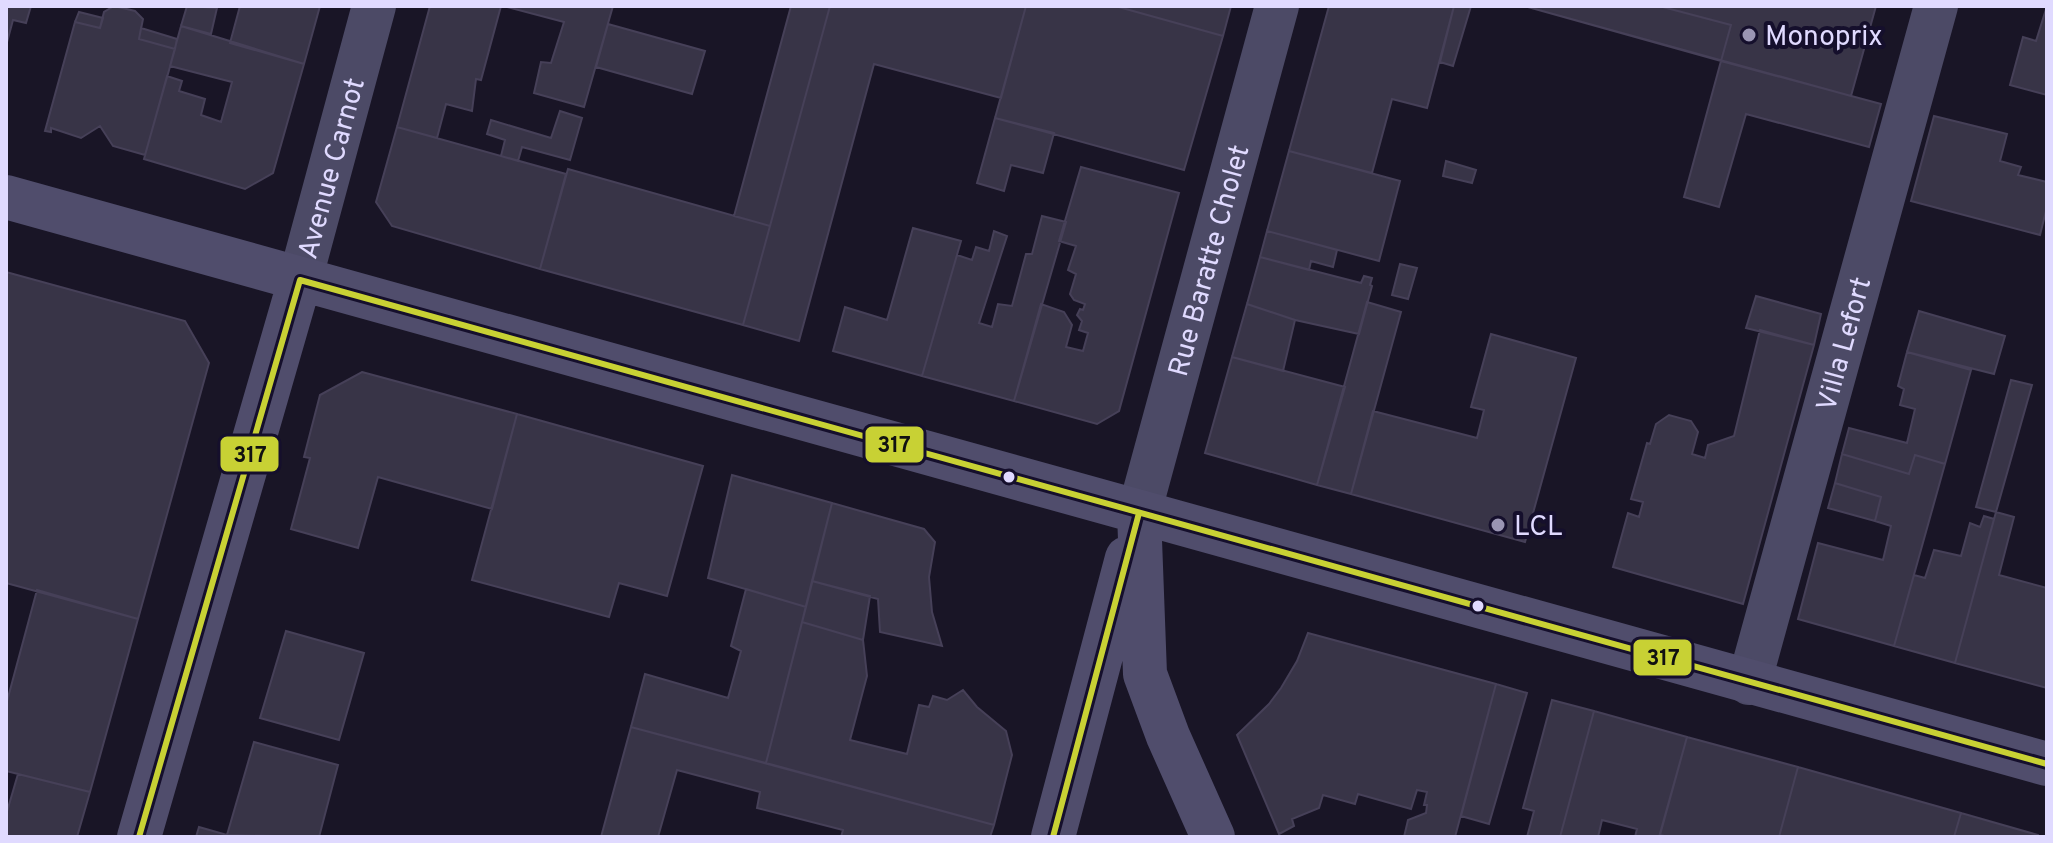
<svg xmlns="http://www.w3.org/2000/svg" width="2053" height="843" viewBox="0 0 2053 843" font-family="Overpass,sans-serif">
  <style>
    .building { fill: #383447; stroke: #464058; stroke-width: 2 }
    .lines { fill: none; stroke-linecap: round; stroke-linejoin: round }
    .street { stroke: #4c4a66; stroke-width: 44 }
    .secondary { stroke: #504d6c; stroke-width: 44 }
    .bus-1-casing { stroke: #150f2c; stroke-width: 12 }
    .bus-1 { stroke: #c8d134; stroke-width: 6 }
    .poi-dot { fill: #9a95b3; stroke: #150f2c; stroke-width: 3 }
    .bus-dot { fill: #e0daff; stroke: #150f2c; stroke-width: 3 }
    .labels { text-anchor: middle; stroke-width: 8; stroke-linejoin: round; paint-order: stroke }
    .poi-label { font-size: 28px; fill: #e0daff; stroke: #150f2c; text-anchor: start }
    .street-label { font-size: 28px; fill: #e0daff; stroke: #150f2c }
    .line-badge { stroke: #150f2c; stroke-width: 3 }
    .pale-badge-label { font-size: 22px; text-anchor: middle; font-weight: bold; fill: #111 }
  </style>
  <rect width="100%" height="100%" fill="#191526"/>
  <path class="building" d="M 6,6 L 31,6 L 26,23 L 13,20 L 6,46 Z
    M 114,6 L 135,11 L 143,19 L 139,39 L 175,49 L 145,155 L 113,146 L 100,126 L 81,138 L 51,128 L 51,132 L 45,131 L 75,22 L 100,28 L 104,12 Z
    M 187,6 L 217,8 L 211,34 L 181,26 Z
    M 240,6 L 320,6 L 304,64 L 230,43 Z
    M 430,6 L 501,6 L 481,80 L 476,79 L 472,111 L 446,104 L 437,138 L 397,127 Z
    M 503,6 L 613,6 L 584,107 L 534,93 L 541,62 L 551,63 L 564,22 Z
    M 791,6 L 830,6 L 770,226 L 734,216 Z
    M 830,6 L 1026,6 L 1001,98 L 874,64 L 799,341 L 743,325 Z
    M 1026,6 L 1115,6 L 1223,36 L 1184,170 L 995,118 Z
    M 1115,6 L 1231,6 L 1223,36 Z
    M 1329,6 L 1454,6 L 1427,108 L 1392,99 L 1372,173 L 1289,151 Z
    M 1454,6 L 1471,6 L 1453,66 L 1440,62 Z
    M 1524,6 L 1659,6 L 1731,25 L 1721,61 Z
    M 1524,6 L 1876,6 L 1851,96 Z
    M 2047,6 L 2047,95 L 2010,85 L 2023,37 L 2036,41 Z
    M 79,12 L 103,18 L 100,28 L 75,22 Z
    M 608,24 L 705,51 L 692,94 L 596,67 Z
    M 181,26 L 304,64 L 273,173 L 245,189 L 144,159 L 167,76 L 182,81 L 179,91 L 205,99 L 201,115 L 221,122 L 232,82 L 170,66 Z
    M 141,28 L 177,39 L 175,49 L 139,39 Z
    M 1721,61 L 1881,104 L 1869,147 L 1746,114 L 1719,207 L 1684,197 Z
    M 560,111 L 582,118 L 570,160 L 522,147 L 518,161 L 501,156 L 505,140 L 487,134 L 491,120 L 551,138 Z
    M 1934,116 L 2007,134 L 2000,161 L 2021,167 L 2018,175 L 2047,182 L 2047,207 L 2040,235 L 1911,201 Z
    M 995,118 L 1054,133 L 1043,173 L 1011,165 L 1004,191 L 977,183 Z
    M 397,127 L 566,174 L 540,269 L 392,226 L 376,202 Z
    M 1289,151 L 1400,181 L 1379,261 L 1267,231 Z
    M 1446,161 L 1476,170 L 1472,183 L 1443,176 Z
    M 1081,167 L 1179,193 L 1119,411 L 1097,424 L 1014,401 L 1041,304 L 1064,312 L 1072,325 L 1066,347 L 1083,351 L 1088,333 L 1079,330 L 1082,321 L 1077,315 L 1080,309 L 1083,310 L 1085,304 L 1074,300 L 1070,294 L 1076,274 L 1068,270 L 1076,246 L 1059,241 Z
    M 568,169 L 770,226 L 743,325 L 540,269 Z
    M 1042,216 L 1066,222 L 1014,401 L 922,376 L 957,255 L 972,260 L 976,247 L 989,251 L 994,231 L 1007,236 L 979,323 L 992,327 L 998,304 L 1012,306 L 1026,254 L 1032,254 Z
    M 913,228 L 961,241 L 922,376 L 833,351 L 845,307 L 887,320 Z
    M 1267,231 L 1337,250 L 1333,267 L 1311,261 L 1309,270 L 1260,257 Z
    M 1260,257 L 1361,283 L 1364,276 L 1372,278 L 1370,285 L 1372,286 L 1359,334 L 1295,320 L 1247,304 Z
    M 1400,264 L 1417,268 L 1408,299 L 1392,295 Z
    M 6,272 L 185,321 L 209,363 L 138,619 L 6,583 Z
    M 1756,296 L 1821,314 L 1814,345 L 1746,328 Z
    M 1367,302 L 1401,312 L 1351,494 L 1317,485 Z
    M 1247,304 L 1295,320 L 1283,371 L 1232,357 Z
    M 1919,311 L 2005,336 L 1994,374 L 1907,352 Z
    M 1760,330 L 1814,345 L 1743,604 L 1613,567 L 1628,513 L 1639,517 L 1643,502 L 1631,499 L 1647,443 L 1650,444 L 1656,424 L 1669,415 L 1691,421 L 1698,432 L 1692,454 L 1705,458 L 1708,445 L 1734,436 Z
    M 1491,334 L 1576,358 L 1525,542 L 1351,494 L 1373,411 L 1477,438 L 1484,410 L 1471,407 Z
    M 1907,352 L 1971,370 L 1945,464 L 1915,455 L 1909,474 L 1842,454 L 1849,428 L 1907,443 L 1915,409 L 1900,405 L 1904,389 L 1898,386 Z
    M 1232,357 L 1345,387 L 1317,485 L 1205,453 Z
    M 362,372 L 517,414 L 492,509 L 378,477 L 358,548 L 291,529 L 310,458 L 304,457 L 320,395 Z
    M 2011,380 L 2032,385 L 1996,512 L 1976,507 Z
    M 517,414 L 703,466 L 667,596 L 619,583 L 609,617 L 472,580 Z
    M 1842,454 L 1909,474 L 1915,455 L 1945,464 L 1894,646 L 1798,619 L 1818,543 L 1883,560 L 1891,526 L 1875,521 L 1881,497 L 1835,483 Z
    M 732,475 L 832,503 L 806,607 L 708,578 Z
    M 1835,483 L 1881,497 L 1875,521 L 1828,508 Z
    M 832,503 L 924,529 L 935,542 L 929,577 L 932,612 L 942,646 L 880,632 L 878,599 L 812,581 Z
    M 1996,512 L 2014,517 L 1999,575 L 2047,588 L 2047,688 L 1955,663 Z
    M 1984,516 L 1994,519 L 1955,663 L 1894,646 L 1914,575 L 1925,578 L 1934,550 L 1961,556 L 1970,523 L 1980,527 Z
    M 812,581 L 870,596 L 863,640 L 802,622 Z
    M 746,589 L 806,607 L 766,763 L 631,727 L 645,674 L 728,698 L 741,651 L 731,646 Z
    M 37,590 L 138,619 L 90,792 L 6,771 L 6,705 Z
    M 802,622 L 863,640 L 867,676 L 850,740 L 907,754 L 919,705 L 929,707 L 933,696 L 947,700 L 963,690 L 977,707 L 1006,731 L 1012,755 L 994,825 L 766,763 Z
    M 286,631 L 364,653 L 339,740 L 260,718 Z
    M 1308,633 L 1496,684 L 1455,837 L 1404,837 L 1408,820 L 1426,813 L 1427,805 L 1424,805 L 1427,792 L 1417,790 L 1411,809 L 1358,794 L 1355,804 L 1323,795 L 1319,808 L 1292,819 L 1294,826 L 1279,834 L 1237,735 L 1269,704 L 1281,688 L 1297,661 Z
    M 1496,684 L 1527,693 L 1489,824 L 1461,816 Z
    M 1552,700 L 1594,711 L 1560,837 L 1527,837 L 1534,811 L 1523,808 Z
    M 1594,711 L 1687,737 L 1659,837 L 1635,837 L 1637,829 L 1602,820 L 1598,837 L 1560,837 Z
    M 631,727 L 994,825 L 990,837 L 841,837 L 843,830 L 757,808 L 760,792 L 677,770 L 658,837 L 601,837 Z
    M 1687,737 L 1798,767 L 1779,837 L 1669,837 L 1660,835 Z
    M 254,742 L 338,765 L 319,837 L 227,835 Z
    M 1798,767 L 1961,813 L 1954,837 L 1779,837 Z
    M 18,774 L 90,792 L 77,837 L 6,837 L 6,815 Z
    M 1961,813 L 2038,835 L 2038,837 L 1954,837 Z
    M 199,827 L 227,835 L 235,837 L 196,837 Z"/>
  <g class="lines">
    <g class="street">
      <path id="s1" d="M 300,280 L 374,6"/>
      <path id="s2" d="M 1139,513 L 1277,6"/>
      <path id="s3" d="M 1749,683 L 1936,6"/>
    </g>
    <path class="secondary" d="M 6,197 L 2047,764
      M 1139,513 L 1145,674 L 1168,736 L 1213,837
      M 139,837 L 300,280
      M 1053,837 L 1127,558"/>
    <g class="bus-1-casing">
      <path id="bus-1" d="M 139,837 L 300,280 L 2047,764
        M 1053,837 L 1139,513"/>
    </g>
    <use href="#bus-1" class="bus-1"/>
  </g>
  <g class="poi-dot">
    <circle cx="1749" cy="35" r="8"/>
    <circle cx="1498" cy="525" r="8"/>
  </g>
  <g class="bus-dot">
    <circle cx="1009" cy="477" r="7"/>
    <circle cx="1478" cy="606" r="7"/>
  </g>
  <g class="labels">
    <g class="poi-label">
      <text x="1765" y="45">Monoprix</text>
      <text x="1514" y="535">LCL</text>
    </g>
    <g class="street-label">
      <text dy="10" stroke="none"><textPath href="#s1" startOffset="116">Avenue Carnot</textPath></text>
      <text dy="10" stroke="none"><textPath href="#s2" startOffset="262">Rue Baratte Cholet</textPath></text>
      <text dy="10" stroke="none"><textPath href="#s3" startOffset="352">Villa Lefort</textPath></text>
    </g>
  </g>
  <g class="line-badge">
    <rect x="864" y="425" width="61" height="39" rx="8" fill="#c8d134"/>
    <rect x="219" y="435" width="61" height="38" rx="8" fill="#c8d134"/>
    <rect x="1632" y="638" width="61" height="39" rx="8" fill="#c8d134"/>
  </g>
  <g class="pale-badge-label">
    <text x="894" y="452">317</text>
    <text x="250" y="462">317</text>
    <text x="1663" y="665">317</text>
  </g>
  <rect width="2053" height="843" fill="none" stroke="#e0daff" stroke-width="16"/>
</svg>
